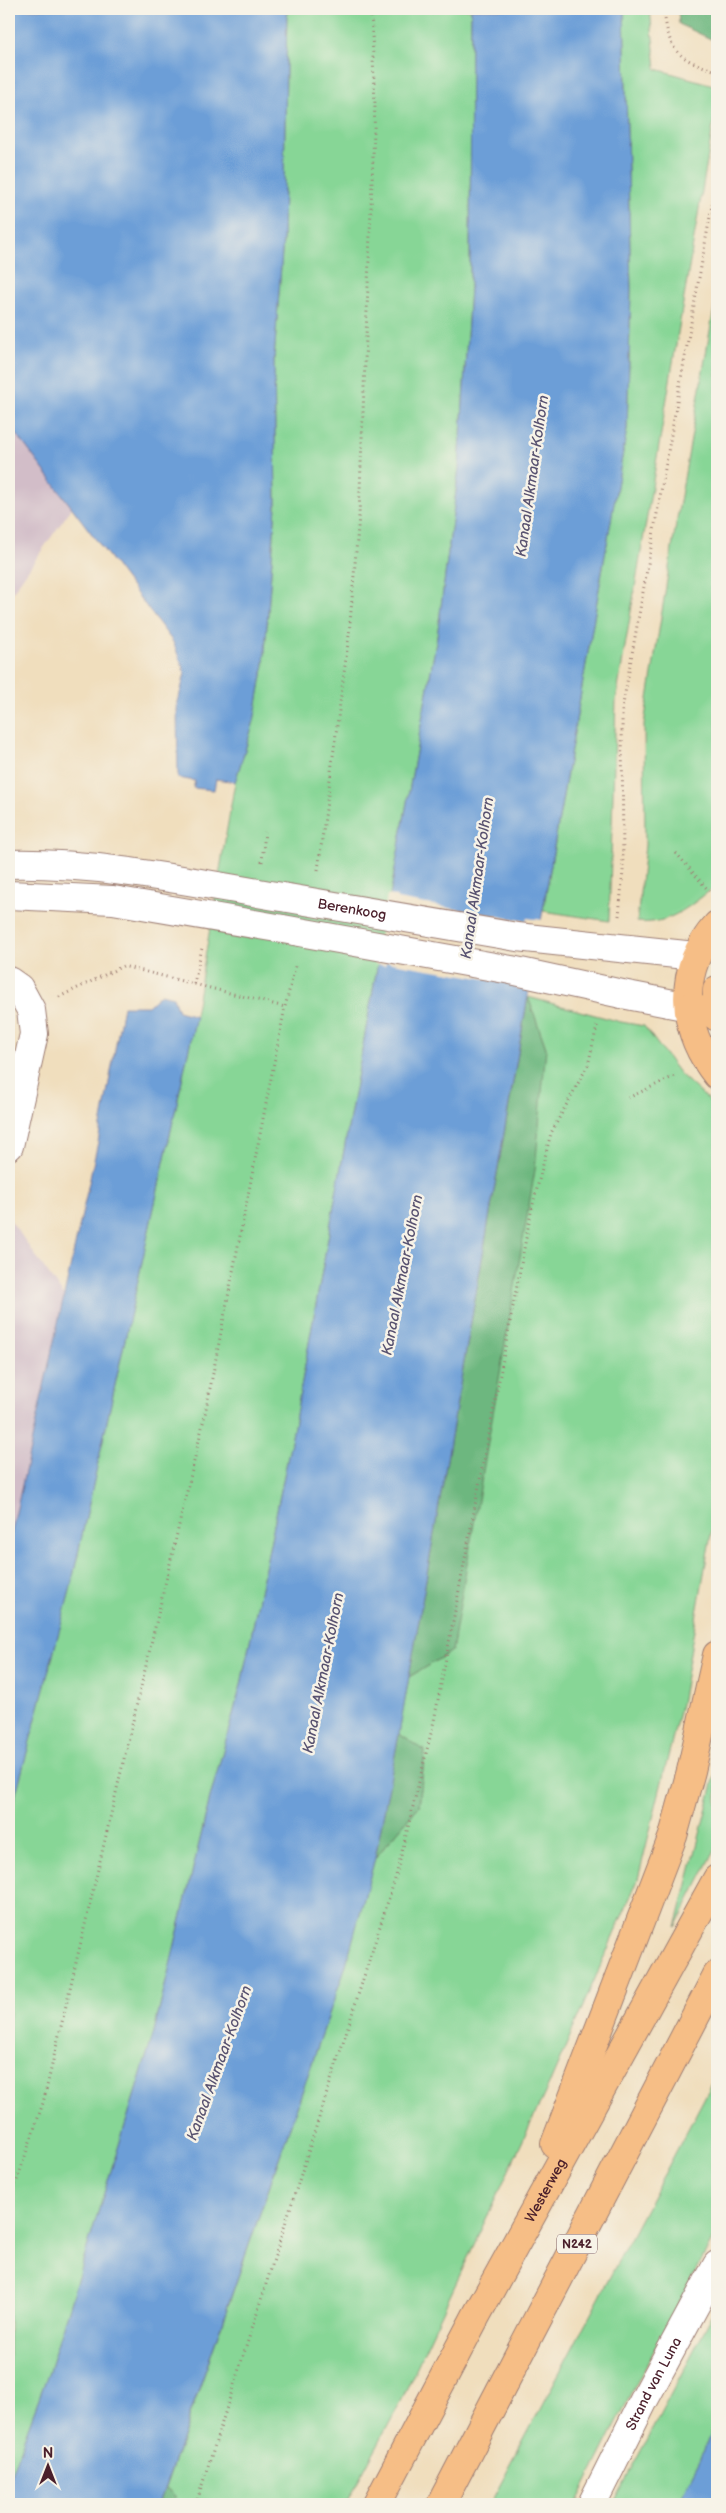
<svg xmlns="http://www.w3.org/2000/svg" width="726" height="2513" viewBox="0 0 726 2513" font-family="'Balsamiq Sans',sans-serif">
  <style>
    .industrial { fill: #d2bdc8 }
    .green { fill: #87d696; stroke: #687a60 }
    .forest { fill: #6db77f; stroke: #5c6b55 }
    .water { fill: #6c9ed7; stroke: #5b5e81 }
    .pier { fill: #f0debd }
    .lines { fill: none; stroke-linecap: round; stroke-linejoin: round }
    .minor-casing { stroke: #9d7e74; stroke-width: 30 }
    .major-casing { stroke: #9d7e74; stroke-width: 30 }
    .path { stroke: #9d7e74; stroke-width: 3; stroke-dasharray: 1 4; stroke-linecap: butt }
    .minor { stroke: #fff; stroke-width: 28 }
    .major { stroke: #f6be86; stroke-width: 28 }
    .minor-bridge-casing { stroke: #9d7e74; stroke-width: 30; stroke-linecap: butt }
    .minor-bridge { stroke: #fff; stroke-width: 28 }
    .labels { text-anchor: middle; stroke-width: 5; stroke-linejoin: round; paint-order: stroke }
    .shield { fill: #f7f3e8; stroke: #7e5f64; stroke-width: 1 }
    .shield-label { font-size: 12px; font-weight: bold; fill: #4a1f2b }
    .street-label { font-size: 14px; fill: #4a1f2b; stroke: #f7f3e8 }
    .water-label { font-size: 15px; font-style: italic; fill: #585270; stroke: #f7f3e8 }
  </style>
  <rect width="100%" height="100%" fill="#f7f3e8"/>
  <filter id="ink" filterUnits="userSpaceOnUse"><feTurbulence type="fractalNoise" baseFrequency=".02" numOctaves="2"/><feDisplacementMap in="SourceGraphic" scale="10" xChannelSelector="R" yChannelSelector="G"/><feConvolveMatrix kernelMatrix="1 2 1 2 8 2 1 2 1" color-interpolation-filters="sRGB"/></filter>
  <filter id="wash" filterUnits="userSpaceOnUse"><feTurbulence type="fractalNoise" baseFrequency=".0096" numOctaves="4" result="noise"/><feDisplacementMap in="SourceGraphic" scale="20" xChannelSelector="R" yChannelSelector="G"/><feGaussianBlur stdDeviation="1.12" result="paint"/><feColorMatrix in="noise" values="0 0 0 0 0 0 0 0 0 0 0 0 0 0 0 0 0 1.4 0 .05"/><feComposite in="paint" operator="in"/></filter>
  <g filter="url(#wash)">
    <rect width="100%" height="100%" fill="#f0debd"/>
    <path class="industrial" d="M 9,386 L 88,485 L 9,597 Z
      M 9,1218 L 88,1330 L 9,1711 Z"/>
    <path class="green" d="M 287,9 L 471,9 L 470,288 L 459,468 L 437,637 L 292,1437 L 241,1685 L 209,1802 L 154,2032 L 49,2371 L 9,2479 L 9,1820 L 70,1590 L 191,1039 L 235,782 L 254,721 L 264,664 L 276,506 L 274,359 L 283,239 Z
      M 624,9 L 650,9 L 656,69 L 717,86 L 717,102 L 616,700 L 609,921 L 543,911 L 627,429 L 631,291 Z
      M 717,291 L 717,885 C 692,904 670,926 637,922 L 645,845 L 644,724 L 675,530 Z
      M 528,997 L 621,1022 L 644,1026 L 680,1074 L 717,1108 L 717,1480 L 712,1528 L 681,1704 L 638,1879 L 552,2078 L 399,2405 L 346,2504 L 174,2504 L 175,2497 L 165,2488 L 345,1968 L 375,1858 L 419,1806 L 425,1751 L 399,1734 L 409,1677 L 452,1651 L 546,1048 Z
      M 717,1768 L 717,1846 L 676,1927 Z
      M 717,2074 L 717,2231 L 632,2392 L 576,2504 L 490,2504 Z
      M 717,2306 L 717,2417 L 700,2460 L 677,2504 L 613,2504 Z"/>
    <path class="forest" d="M 678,9 L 717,9 L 717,42 L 679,24 Z
      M 528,997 L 546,1048 L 535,1170 L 452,1651 L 409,1677 Z
      M 399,1734 L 425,1751 L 419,1806 L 375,1858 Z
      M 165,2488 L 175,2497 L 174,2504 L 159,2504 Z"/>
    <path class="water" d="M 9,9 L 287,9 L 283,239 L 274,359 L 276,506 L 264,664 L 254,721 L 235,782 L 216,779 L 214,790 L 193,788 L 195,781 L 178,778 L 177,706 L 185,673 L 173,642 L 9,424 Z
      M 471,9 L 624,9 L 631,291 L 627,429 L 399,1734 L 375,1858 L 345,1968 L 159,2504 L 9,2504 L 9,2479 L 49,2371 L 154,2032 L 209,1802 L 241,1685 L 292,1437 L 437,637 L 459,468 L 470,288 Z
      M 161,994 L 173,997 L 178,1011 L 196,1016 L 70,1590 L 9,1820 L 9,1544 L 98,1142 L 123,1006 L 148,1006 Z
      M 717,2417 L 717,2504 L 677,2504 L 700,2460 Z"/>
    <path class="pier" d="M 387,895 L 396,896 L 397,899 L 526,921 L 527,918 L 544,920 L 531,991 L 516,988 L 516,984 L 386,962 L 385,966 L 375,964 Z"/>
  </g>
  <g filter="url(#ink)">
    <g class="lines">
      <g class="minor-casing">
        <g id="minor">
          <path d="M 9,864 C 103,862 196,883 288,898"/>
          <path d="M 9,895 L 113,900 L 283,929"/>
          <path d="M 629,949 L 695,956"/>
          <path d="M 9,981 L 19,988 L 31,1010 L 34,1034 L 9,1146"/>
          <path d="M 622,994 L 689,1007"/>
          <path id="s1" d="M 592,2504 L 645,2398 L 717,2265"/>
        </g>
      </g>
      <g class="major-casing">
        <g id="major">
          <path d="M 717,925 C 677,969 680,1029 717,1075"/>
          <path d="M 717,990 L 717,1017"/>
          <path d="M 689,1007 L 717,1015"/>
          <path d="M 555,2144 L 673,1836 L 691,1771 L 717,1655"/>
          <path id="s2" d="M 377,2504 L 476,2316 L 717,1879"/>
          <path d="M 441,2504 L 717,1975"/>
        </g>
      </g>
      <path class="path" d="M 664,9 C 668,51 677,59 717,71
        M 676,853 L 709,891
        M 262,862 L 265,832
        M 318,870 L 349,635 L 359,516 L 375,105 L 371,9
        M 619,916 L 623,871 L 622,710 L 717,177
        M 194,984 L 202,948
        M 59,997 L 123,966 L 285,1007
        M 628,1098 L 677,1075
        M 9,2204 L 43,2103 L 204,1419 L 285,1007 L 296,963
        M 196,2504 L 396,1876 L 434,1721 L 531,1212 L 551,1133 L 588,1065 L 598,1022"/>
      <use href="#minor" class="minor"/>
      <use href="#major" class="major"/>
      <g class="minor-bridge-casing">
        <g id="minor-bridge">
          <path id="s3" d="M 288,898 L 517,937 L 629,949"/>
          <path d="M 283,929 L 511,970 L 622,994"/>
        </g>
      </g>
      <use href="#minor-bridge" class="minor-bridge"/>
    </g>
  </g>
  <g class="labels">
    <rect class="shield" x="557" y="2234.5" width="40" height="19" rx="4"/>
    <g class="shield-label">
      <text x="577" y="2248">N242</text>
    </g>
    <g class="street-label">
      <text dy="5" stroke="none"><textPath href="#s3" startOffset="65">Berenkoog</textPath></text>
      <text dy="5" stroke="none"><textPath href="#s2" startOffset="356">Westerweg</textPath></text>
      <text dy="5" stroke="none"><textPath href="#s1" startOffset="135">Strand van Luna</textPath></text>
    </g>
    <g class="water-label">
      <text transform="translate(532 476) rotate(-82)" y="5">Kanaal Alkmaar-Kolhorn</text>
      <text transform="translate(477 878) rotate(-82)" y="5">Kanaal Alkmaar-Kolhorn</text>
      <text transform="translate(402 1275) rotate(-79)" y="5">Kanaal Alkmaar-Kolhorn</text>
      <text transform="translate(323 1673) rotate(-79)" y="5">Kanaal Alkmaar-Kolhorn</text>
      <text transform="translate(219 2063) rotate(-70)" y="5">Kanaal Alkmaar-Kolhorn</text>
    </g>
  </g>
  <rect width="726" height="2513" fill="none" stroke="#f7f3e8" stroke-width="30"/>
  <g transform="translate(48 2466)" stroke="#f7f3e8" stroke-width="4" paint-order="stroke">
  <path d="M0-4L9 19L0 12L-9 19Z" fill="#4a1f2b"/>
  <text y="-8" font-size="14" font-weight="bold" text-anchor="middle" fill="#4a1f2b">N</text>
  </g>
</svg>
